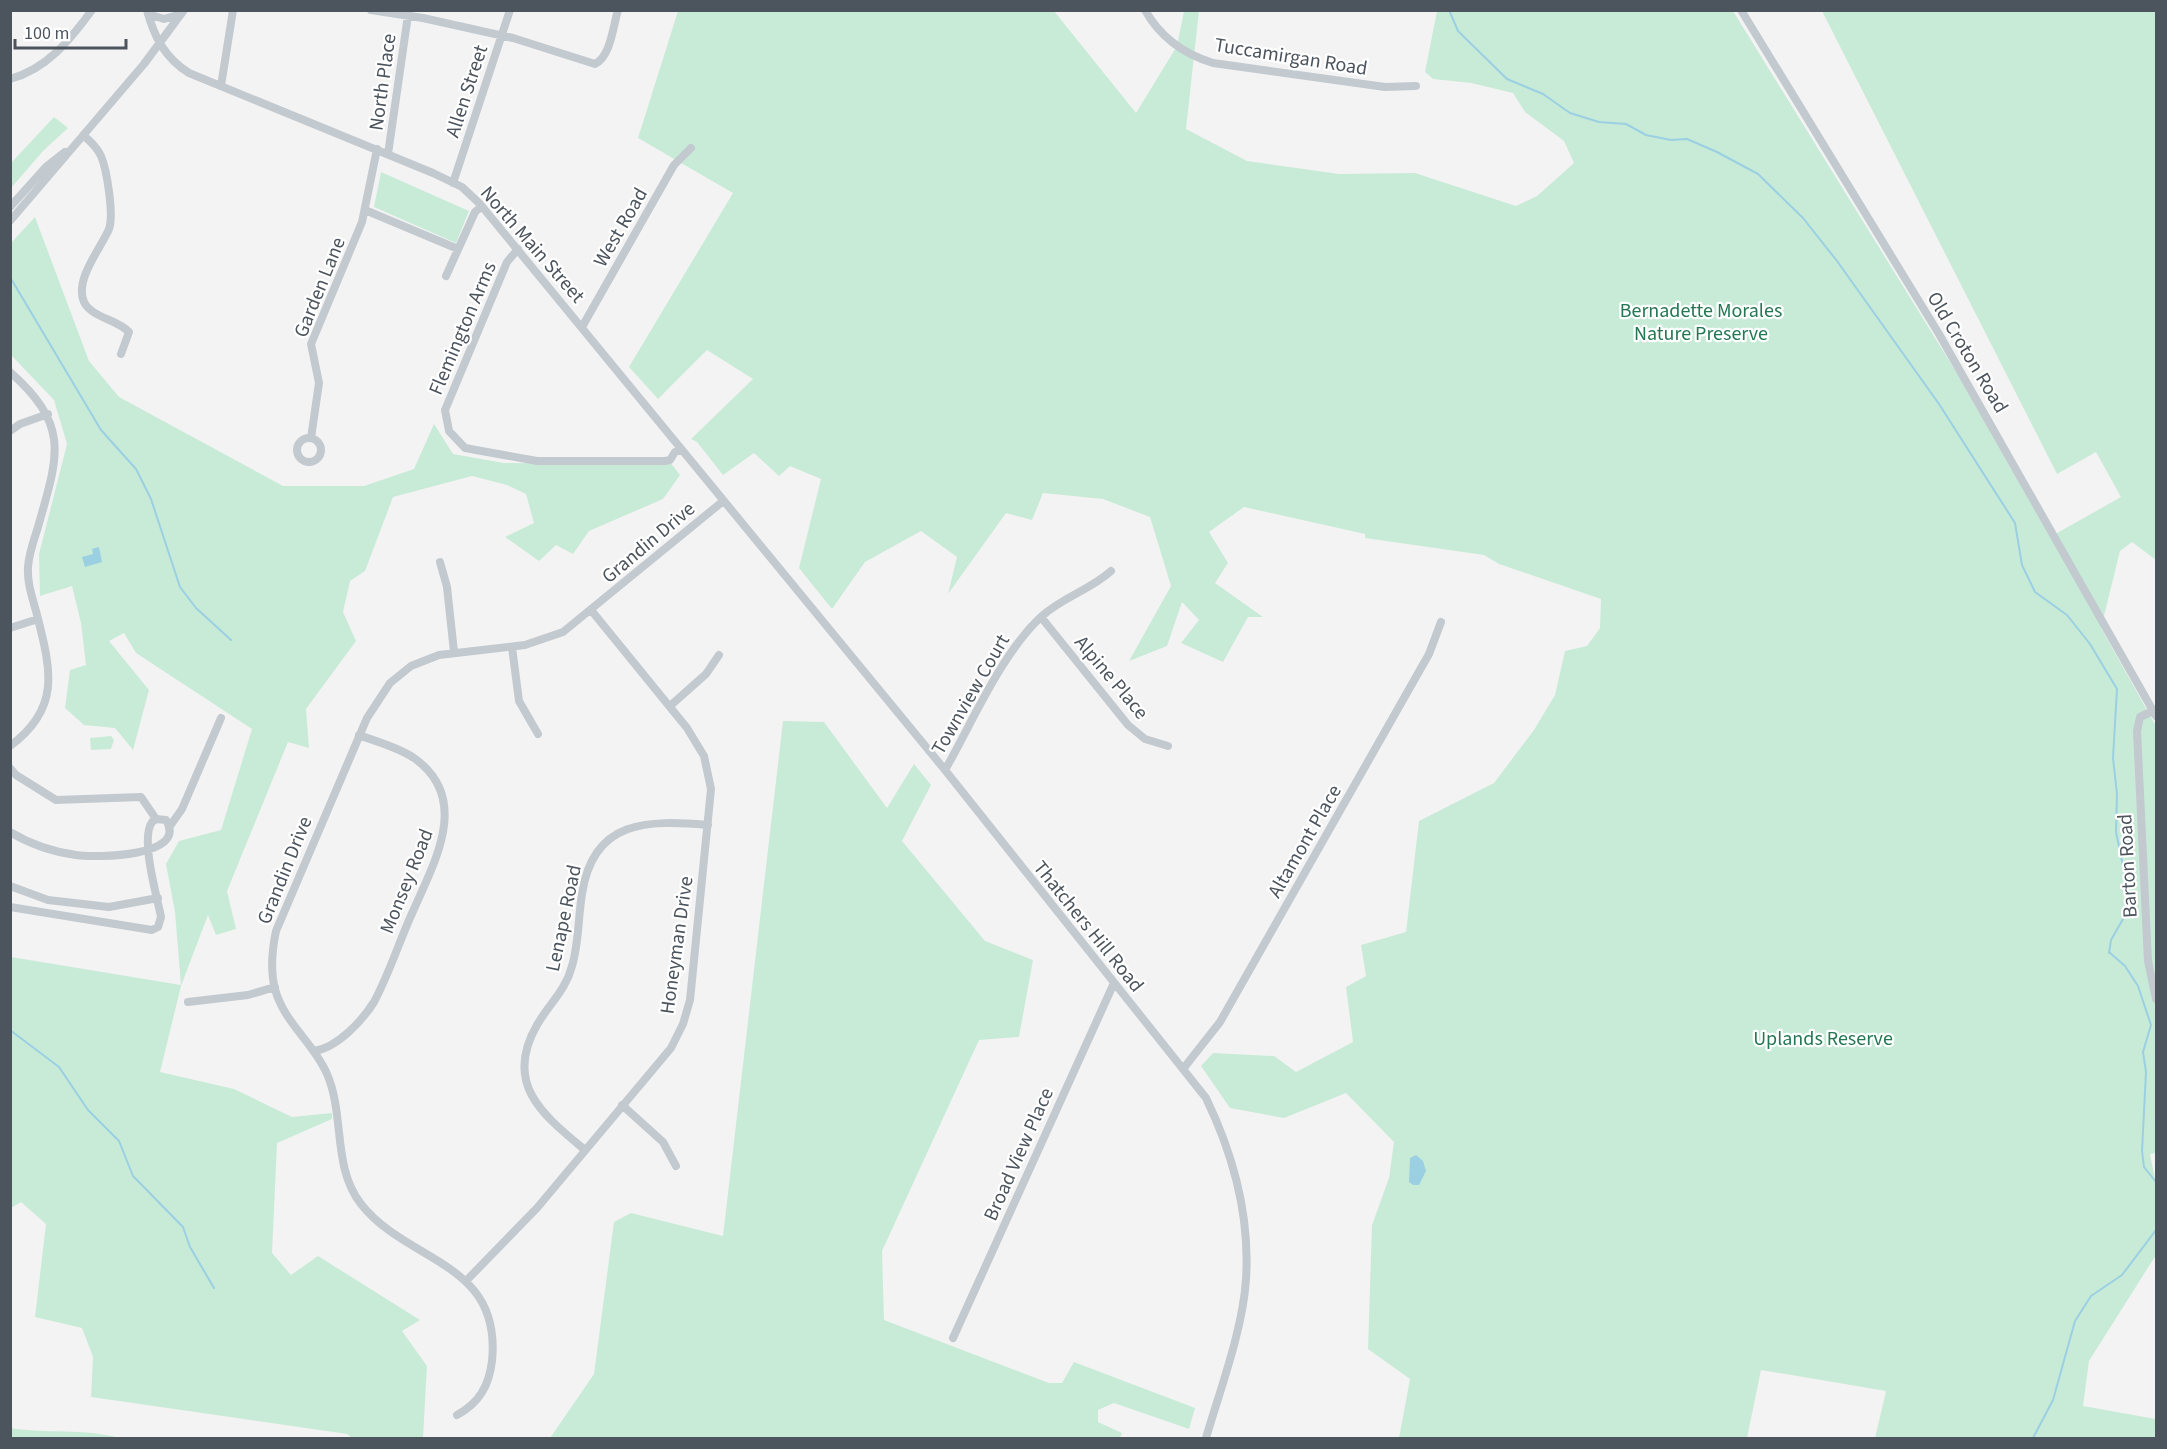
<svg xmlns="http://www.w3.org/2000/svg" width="2167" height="1449" viewBox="0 0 2167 1449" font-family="'Source Sans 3',sans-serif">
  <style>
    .green { fill: #c8ebd8 }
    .water { fill: #9bcfe2 }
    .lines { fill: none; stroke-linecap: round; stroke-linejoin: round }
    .stream { stroke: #9bcfe2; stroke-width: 2 }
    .minor { stroke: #c2c9cf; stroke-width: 8 }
    .labels { text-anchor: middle; stroke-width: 4.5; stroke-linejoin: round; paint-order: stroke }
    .street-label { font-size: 20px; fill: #4c545d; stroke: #fff }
    .park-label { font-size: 20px; fill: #247753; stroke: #fff }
  </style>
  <rect width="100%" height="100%" fill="#f4f3f3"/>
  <path class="green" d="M 678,11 L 1054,11 L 1136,113 L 1177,46 L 1184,11 L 1199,11 L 1186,129 L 1247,161 L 1339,174 L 1415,173 L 1516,206 L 1537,196 L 1574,163 L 1564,141 L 1525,112 L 1513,93 L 1471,83 L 1433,79 L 1425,72 L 1437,11 L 1733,11 L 1961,380 L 2050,537 L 2121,497 L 2096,452 L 2057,474 L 1822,11 L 2156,11 L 2156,560 L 2132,542 L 2120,551 L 2101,628 L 2156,726 L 2156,1153 L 2150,1154 L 2156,1184 L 2156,1255 L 2089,1361 L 2083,1406 L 2156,1419 L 2156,1438 L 1875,1438 L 1886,1391 L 1761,1370 L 1747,1438 L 1399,1438 L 1410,1379 L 1368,1349 L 1372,1225 L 1389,1178 L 1394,1142 L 1346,1093 L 1284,1118 L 1230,1108 L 1201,1066 L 1213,1053 L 1274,1056 L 1296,1072 L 1353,1042 L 1346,987 L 1366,976 L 1361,945 L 1406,932 L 1419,821 L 1494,783 L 1534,730 L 1555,695 L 1565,651 L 1587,646 L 1600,628 L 1601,599 L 1499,564 L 1484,555 L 1365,538 L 1365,534 L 1244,507 L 1209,532 L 1228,563 L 1215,583 L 1263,617 L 1248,617 L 1223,662 L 1181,643 L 1199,620 L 1182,602 L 1167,646 L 1129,661 L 1171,586 L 1150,517 L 1103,499 L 1043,493 L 1032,520 L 1006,513 L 948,594 L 957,557 L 921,531 L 865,562 L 832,609 L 799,568 L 821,479 L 790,466 L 779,476 L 754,453 L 723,475 L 697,442 L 691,439 L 753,379 L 707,350 L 658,399 L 629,367 L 733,193 L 638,138 Z
    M 54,117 L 68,128 L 44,150 L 11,188 L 11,163 Z
    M 381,172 L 469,211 L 456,243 L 374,207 Z
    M 35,217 L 89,361 L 119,397 L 283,486 L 364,486 L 414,469 L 434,424 L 453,454 L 504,463 L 665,464 L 670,462 L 680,475 L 663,499 L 589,531 L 573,554 L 556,545 L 539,561 L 505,537 L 534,523 L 526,494 L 507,485 L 472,476 L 393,497 L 365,571 L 350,581 L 343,612 L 356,641 L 306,709 L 309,748 L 288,742 L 227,891 L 236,929 L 216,935 L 208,915 L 181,986 L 160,1072 L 234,1089 L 292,1117 L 332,1113 L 332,1119 L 277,1143 L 272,1253 L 291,1275 L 318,1256 L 420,1320 L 402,1331 L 427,1366 L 423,1438 L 352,1438 L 347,1434 L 91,1397 L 93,1357 L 82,1328 L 35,1317 L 46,1224 L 21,1202 L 11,1208 L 11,957 L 181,985 L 175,912 L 166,864 L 179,841 L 221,830 L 252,729 L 136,653 L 124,633 L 109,641 L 149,690 L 133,750 L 115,728 L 84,725 L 65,708 L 70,670 L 86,665 L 81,623 L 72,586 L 40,596 L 39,554 L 67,444 L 54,400 L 11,355 L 11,243 Z
    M 783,721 L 824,722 L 887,808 L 914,764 L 931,785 L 902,841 L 985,941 L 1033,960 L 1019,1037 L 979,1040 L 882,1251 L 884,1320 L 1049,1383 L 1062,1383 L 1074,1362 L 1195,1408 L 1189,1429 L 1114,1403 L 1098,1410 L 1098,1422 L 1122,1433 L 1120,1438 L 550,1438 L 594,1374 L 614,1222 L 631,1213 L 723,1236 Z
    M 111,736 L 114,740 L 111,749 L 91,750 L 90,738 Z
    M 11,1428 C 46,1434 85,1428 119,1438 L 11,1438 Z"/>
  <path class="water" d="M 99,547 L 102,562 L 85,567 L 82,557 L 93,554 L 92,549 Z
    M 1416,1155 L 1423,1161 L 1426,1171 L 1419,1185 L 1413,1185 L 1409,1182 L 1410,1158 Z"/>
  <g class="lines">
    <path class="stream" d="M 1449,10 L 1458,31 L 1507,79 L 1543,94 L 1570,113 L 1599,122 L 1626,124 L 1646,135 L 1671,140 L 1687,139 L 1717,152 L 1758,174 L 1803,218 L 1837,261 L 1939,404 L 2015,523 L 2022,565 L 2035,592 L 2067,615 L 2090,644 L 2117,689 L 2113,758 L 2117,794 L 2116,832 L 2131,905 L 2111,940 L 2109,953
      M 10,277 L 101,430 L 136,469 L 151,499 L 180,587 L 196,608 L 231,640
      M 2109,952 L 2125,966 L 2138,986 L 2151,1025 L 2143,1052 L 2146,1072 L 2142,1151 L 2144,1167 L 2156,1182
      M 10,1030 L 59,1067 L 88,1110 L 119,1141 L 133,1176 L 183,1227 L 190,1247 L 214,1288
      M 2033,1438 L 2053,1400 L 2075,1321 L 2091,1296 L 2122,1275 L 2156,1230"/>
    <path class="minor" d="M 147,10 C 154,37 165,58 189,73 L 433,173 L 462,187 L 480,204 L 945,770 L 1206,1098 C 1233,1154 1250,1216 1246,1279 C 1243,1329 1220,1390 1206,1438
      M 371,10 L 423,18 L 513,38 L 595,64 C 611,56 613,26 618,10
      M 1145,10 C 1160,37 1184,54 1213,63 L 1385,87 L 1416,86
      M 1741,10 L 1939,334 L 2156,716
      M 148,14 L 164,19 L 181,14
      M 10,79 C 47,69 70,40 92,10
      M 221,86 L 233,10
      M 83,135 C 90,141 97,147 101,156 C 107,170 114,215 109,229 C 101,248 74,280 84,302 C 92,318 117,319 129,332 L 121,354
      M 388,154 L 408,15
      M 453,183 L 510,10
      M 10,207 L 46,167 L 65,152
      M 365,210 L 458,249
      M 10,221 L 144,64 L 184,10
      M 518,249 L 507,262 L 445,410 L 449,431 L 465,448 L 537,461 L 665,461 L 670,460 L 675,452 L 681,450
      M 446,276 L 475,212 L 482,206
      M 582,327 L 674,165 L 691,148
      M 10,372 C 71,426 58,456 38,527 C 34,540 29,553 28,567 C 27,582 32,597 36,611 C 50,667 63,707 10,746
      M 10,431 L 20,424 L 48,414
      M 311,438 L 319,383 L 311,344 L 362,222 L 377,149
      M297 450a12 12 0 1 1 24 0a12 12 0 1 1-24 0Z
      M 440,562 L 447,587 L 454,652
      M 1041,617 L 1128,725 L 1145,739 L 1168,746
      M 10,628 L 38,619
      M 512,647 L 519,701 L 538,734
      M 670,706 L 706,674 L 719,655
      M 2153,711 L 2140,717 L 2137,731 L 2148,961 L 2156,999
      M 10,768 L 16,775 L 56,800 L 141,797 L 156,819
      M 945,770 C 972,723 1002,652 1042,616 C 1063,597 1090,590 1111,571
      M 170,826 L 182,809 L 221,718
      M 10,832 C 30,844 54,852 76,855 C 96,858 189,857 166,820 L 156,819 L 152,822 C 140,839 157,896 161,917 L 158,927 L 152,930 L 10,907
      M 10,886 L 48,900 L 109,907 L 158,898
      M 188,1002 L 248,995 L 275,987
      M 314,1051 C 337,1048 362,1021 374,1002 C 390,972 400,939 414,909 C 435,861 471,798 414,758 C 398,747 377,742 359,735
      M 1183,1069 L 1220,1022 L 1429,654 L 1441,622
      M 622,1105 L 663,1142 L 676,1166
      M 585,1150 C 543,1115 503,1084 537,1025 C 549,1004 566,990 572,966 C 579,943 578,918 582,894 C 593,819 648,820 708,825
      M 466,1281 L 537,1208 L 671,1048 L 683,1024 L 690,1000 L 711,789 L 704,756 L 687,728 L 591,610
      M 953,1338 L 1114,983
      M 457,1415 C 479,1403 489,1386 492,1361 C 502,1261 407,1263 361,1204 C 332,1167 345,1115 327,1074 C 314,1043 284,1023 275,989 C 270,970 272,950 276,931 L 367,718 L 390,683 L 411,666 L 439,655 L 525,645 L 563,632 L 722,502"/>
  </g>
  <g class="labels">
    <g class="street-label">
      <text transform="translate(1291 56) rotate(9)" y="7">Tuccamirgan Road</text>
      <text transform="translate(382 82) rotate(-82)" y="7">North Place</text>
      <text transform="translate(466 91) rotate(-72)" y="7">Allen Street</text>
      <text transform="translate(620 227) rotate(-60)" y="7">West Road</text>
      <text transform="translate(533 244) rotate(49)" y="7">North Main Street</text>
      <text transform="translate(319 287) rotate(-68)" y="7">Garden Lane</text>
      <text transform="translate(462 328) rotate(-67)" y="7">Flemington Arms</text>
      <text transform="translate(1968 352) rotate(59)" y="7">Old Croton Road</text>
      <text transform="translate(648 542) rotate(-40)" y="7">Grandin Drive</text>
      <text transform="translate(1112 677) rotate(50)" y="7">Alpine Place</text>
      <text transform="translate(970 694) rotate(-60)" y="7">Townview Court</text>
      <text transform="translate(1304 841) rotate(-60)" y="7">Altamont Place</text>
      <text transform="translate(2127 866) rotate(-93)" y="7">Barton Road</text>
      <text transform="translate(284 870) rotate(-68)" y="7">Grandin Drive</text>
      <text transform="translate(406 881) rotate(-68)" y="7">Monsey Road</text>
      <text transform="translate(563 918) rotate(-78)" y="7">Lenape Road</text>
      <text transform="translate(1089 926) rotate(51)" y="7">Thatchers Hill Road</text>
      <text transform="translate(676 945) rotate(-82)" y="7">Honeyman Drive</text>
      <text transform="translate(1018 1154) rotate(-66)" y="7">Broad View Place</text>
    </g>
    <g class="park-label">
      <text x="1701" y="317">Bernadette Morales<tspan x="1701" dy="23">Nature Preserve</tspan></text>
      <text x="1823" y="1045">Uplands Reserve</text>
    </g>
  </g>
  <rect width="2167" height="1449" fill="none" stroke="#4c545d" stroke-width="24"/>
  <path d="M15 39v9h111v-9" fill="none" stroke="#4c545d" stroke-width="3"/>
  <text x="24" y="39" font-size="18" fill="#4c545d" stroke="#ffffff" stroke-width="4.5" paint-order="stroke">100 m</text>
</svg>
